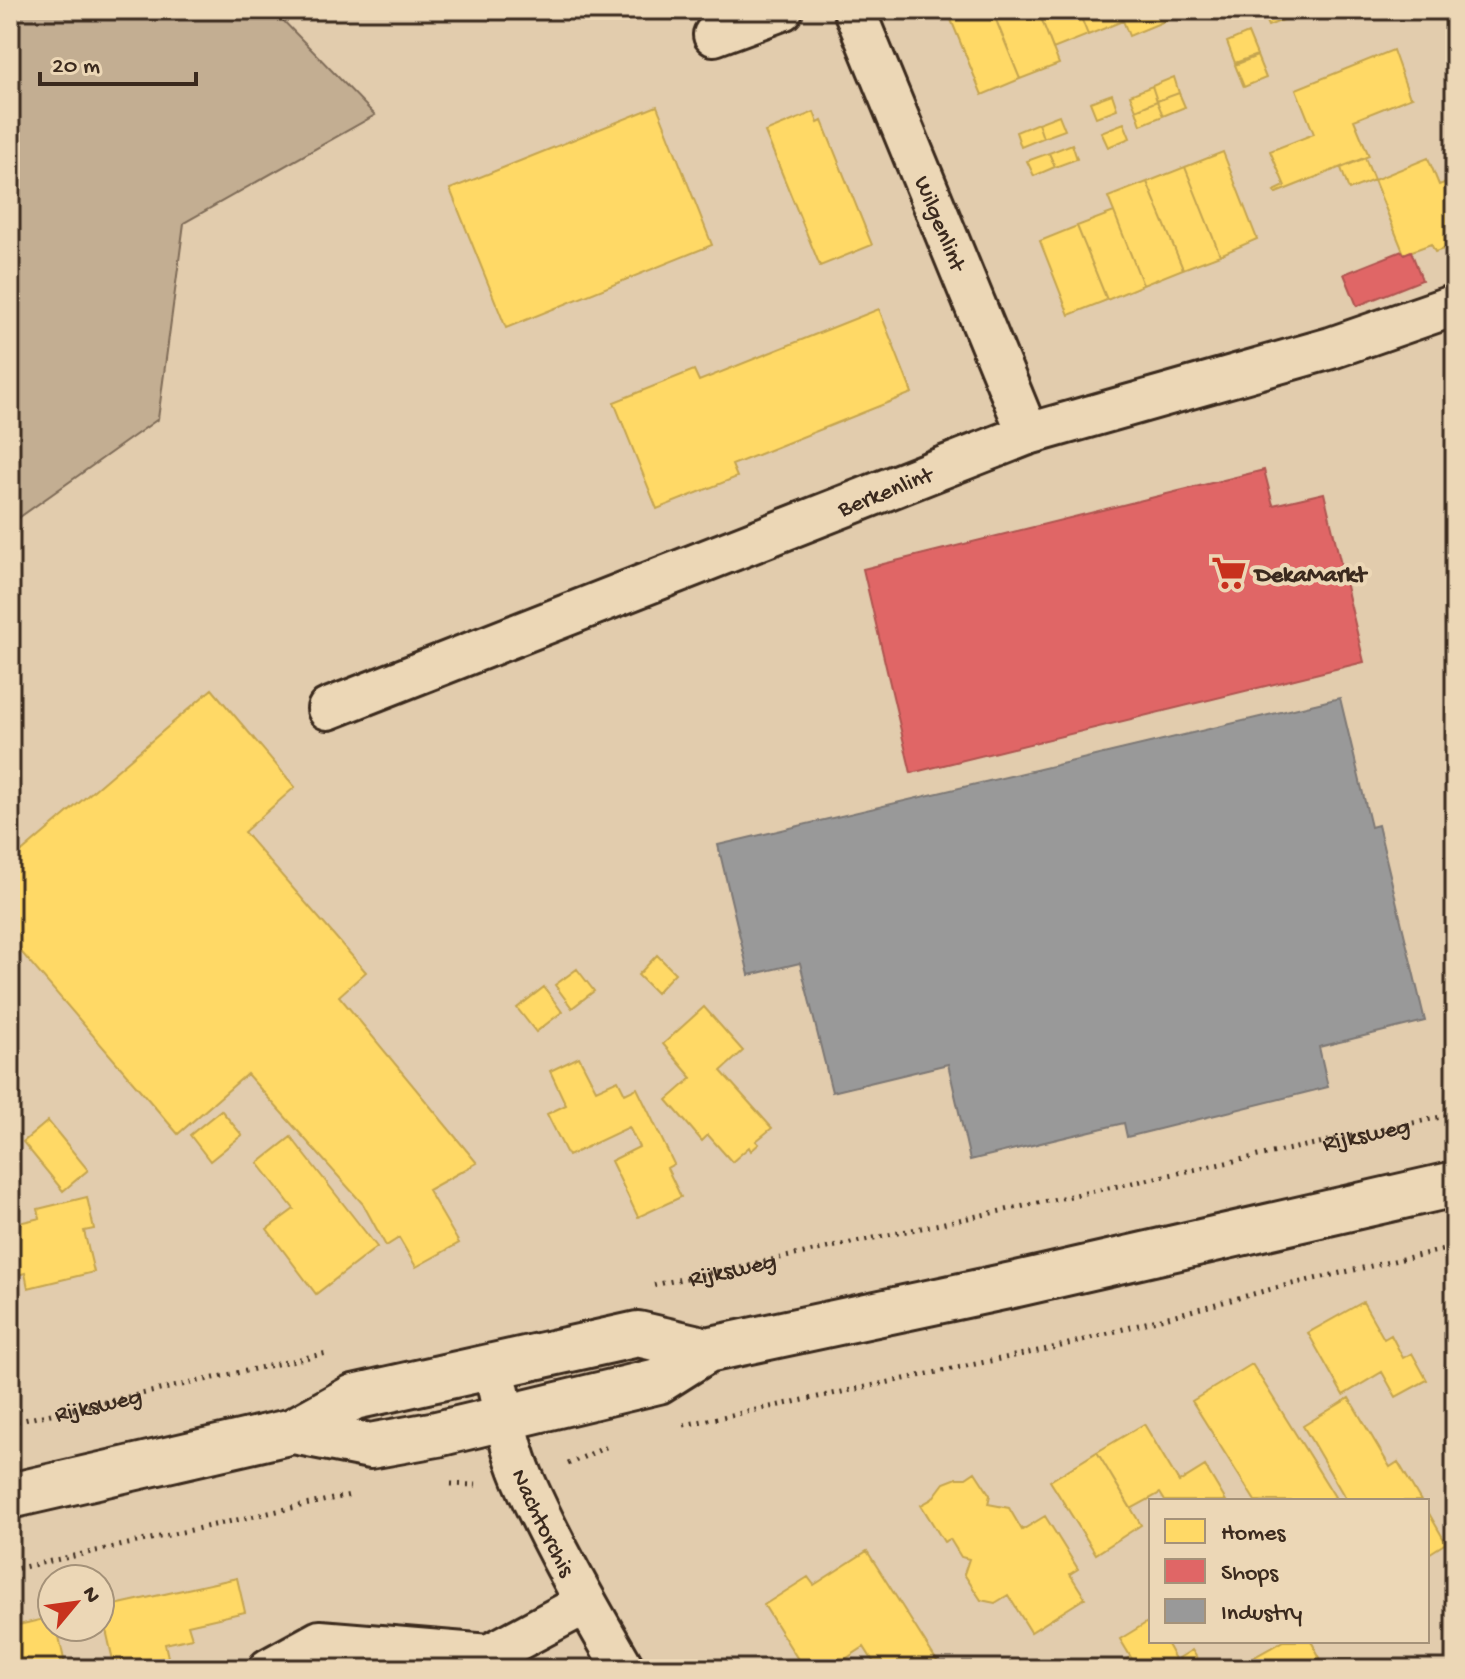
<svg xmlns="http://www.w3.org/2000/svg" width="1465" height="1679" viewBox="0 0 1465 1679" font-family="'Gochi Hand',sans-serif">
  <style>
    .green { fill: #c3ae92; stroke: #7f6c58; stroke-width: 2 }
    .homes { fill: #ffd966; stroke: #c4a450; stroke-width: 2 }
    .shops { fill: #e06666; stroke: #ae5450; stroke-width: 2 }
    .industry { fill: #999; stroke: #7d7874; stroke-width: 2 }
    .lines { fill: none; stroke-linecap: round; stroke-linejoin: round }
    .street-casing { stroke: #3b2a1e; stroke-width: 46 }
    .primary-casing { stroke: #3b2a1e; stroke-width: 50 }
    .path { stroke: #3b2a1e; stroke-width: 5; stroke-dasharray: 2 6; stroke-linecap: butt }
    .street { stroke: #ecd7b6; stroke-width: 40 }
    .primary { stroke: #ecd7b6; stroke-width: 44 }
    .labels { text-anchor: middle; stroke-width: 8; stroke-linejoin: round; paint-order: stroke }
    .street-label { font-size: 24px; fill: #3b2a1e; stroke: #ecd7b6 }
    .poi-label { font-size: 24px; font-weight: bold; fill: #3b2a1e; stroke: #ecd7b6; text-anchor: start }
  </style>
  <rect width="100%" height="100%" fill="#e2ccad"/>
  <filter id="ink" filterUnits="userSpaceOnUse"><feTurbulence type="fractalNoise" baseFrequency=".0125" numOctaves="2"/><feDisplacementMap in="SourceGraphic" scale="16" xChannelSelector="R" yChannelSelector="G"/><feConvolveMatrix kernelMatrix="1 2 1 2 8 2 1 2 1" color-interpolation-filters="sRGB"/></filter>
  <g filter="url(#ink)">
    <path class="green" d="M 10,10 L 273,10 L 375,115 L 184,223 L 158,419 L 10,524 Z"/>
    <path class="homes" d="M 947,10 L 992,10 L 1020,79 L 982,95 Z
      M 992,10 L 1038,10 L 1059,64 L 1020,79 Z
      M 1038,10 L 1078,10 L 1088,35 L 1053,49 Z
      M 1078,10 L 1119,10 L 1123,21 L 1088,35 Z
      M 1119,10 L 1166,10 L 1170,19 L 1129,36 Z
      M 1261,10 L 1309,10 L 1268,26 Z
      M 1248,33 L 1257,55 L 1235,63 L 1227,42 Z
      M 1393,50 L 1409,95 L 1412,97 L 1354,120 L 1369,156 L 1276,193 L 1274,191 L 1285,186 L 1270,151 L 1314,134 L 1296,89 Z
      M 1257,56 L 1266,78 L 1244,87 L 1235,65 Z
      M 1174,77 L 1179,93 L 1157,101 L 1152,86 Z
      M 1152,86 L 1157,101 L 1136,110 L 1130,95 Z
      M 1179,93 L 1185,107 L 1163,116 L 1157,101 Z
      M 1112,94 L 1117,109 L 1096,117 L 1090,102 Z
      M 1157,101 L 1163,116 L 1141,125 L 1136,110 Z
      M 657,106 L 712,245 L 506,328 L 450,189 Z
      M 814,112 L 818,123 L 822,121 L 872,245 L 820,266 L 765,132 Z
      M 1059,115 L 1065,130 L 1043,138 L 1038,123 Z
      M 1038,123 L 1043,138 L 1021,147 L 1016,132 Z
      M 1124,123 L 1130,138 L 1108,147 L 1101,132 Z
      M 1072,144 L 1077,159 L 1055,167 L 1049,153 Z
      M 1223,152 L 1257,239 L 1220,255 L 1185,167 Z
      M 1049,153 L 1055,167 L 1034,176 L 1027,161 Z
      M 1365,158 L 1374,180 L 1349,190 L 1341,168 Z
      M 1428,158 L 1439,185 L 1455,179 L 1455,245 L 1435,252 L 1431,244 L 1404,254 L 1374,180 Z
      M 1185,167 L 1220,255 L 1183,269 L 1147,182 Z
      M 1147,182 L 1183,269 L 1143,285 L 1108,197 Z
      M 1114,212 L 1143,285 L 1107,300 L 1077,226 Z
      M 1077,226 L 1107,300 L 1069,315 L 1040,241 Z
      M 879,309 L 912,393 L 732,465 L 737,477 L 657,509 L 614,402 L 694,370 L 699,381 Z
      M 212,689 L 295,787 L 244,832 L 366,972 L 339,996 L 477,1163 L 428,1190 L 459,1243 L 416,1267 L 399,1238 L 386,1246 L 363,1204 L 247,1074 L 178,1134 L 10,939 L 10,862 Z
      M 657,955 L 675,973 L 656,993 L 638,975 Z
      M 577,969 L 594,991 L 572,1008 L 555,985 Z
      M 544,987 L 562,1012 L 536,1032 L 517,1008 Z
      M 704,1007 L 743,1051 L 721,1071 L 772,1128 L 756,1141 L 759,1144 L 751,1151 L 749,1147 L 732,1162 L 708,1135 L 702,1141 L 667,1100 L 692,1078 L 663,1044 Z
      M 579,1057 L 596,1090 L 618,1080 L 625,1094 L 637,1088 L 674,1164 L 667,1168 L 681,1197 L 638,1217 L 611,1161 L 639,1147 L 629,1127 L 568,1156 L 547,1114 L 566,1105 L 550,1071 Z
      M 221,1110 L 242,1135 L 210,1161 L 190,1135 Z
      M 48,1121 L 88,1170 L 63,1191 L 23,1142 Z
      M 291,1137 L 377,1247 L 316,1294 L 267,1229 L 294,1209 L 258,1163 Z
      M 87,1197 L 94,1229 L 84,1231 L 94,1272 L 28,1288 L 25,1273 L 10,1277 L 10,1225 L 40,1218 L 38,1209 Z
      M 1363,1302 L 1384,1339 L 1391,1335 L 1403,1358 L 1412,1353 L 1427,1380 L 1396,1397 L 1382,1372 L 1343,1395 L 1308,1333 Z
      M 1252,1364 L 1335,1497 L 1328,1501 L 1255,1501 L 1192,1401 Z
      M 1349,1398 L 1390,1467 L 1398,1462 L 1421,1501 L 1347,1501 L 1303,1426 Z
      M 1144,1424 L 1179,1482 L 1205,1466 L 1226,1501 L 1165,1501 L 1160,1493 L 1131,1509 L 1097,1452 Z
      M 1097,1452 L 1141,1525 L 1096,1554 L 1050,1481 Z
      M 975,1472 L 990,1495 L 988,1504 L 1009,1508 L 1022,1530 L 1045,1516 L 1078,1569 L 1070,1574 L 1085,1598 L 1031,1632 L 1008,1595 L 995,1603 L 981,1600 L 964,1574 L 969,1559 L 961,1557 L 950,1539 L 944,1542 L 921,1505 L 932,1499 L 944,1483 L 957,1478 L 966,1478 Z
      M 1427,1510 L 1446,1543 L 1427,1555 Z
      M 867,1551 L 942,1669 L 878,1669 L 864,1647 L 830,1669 L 804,1669 L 764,1605 L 808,1577 L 814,1585 Z
      M 237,1578 L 245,1612 L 188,1625 L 192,1638 L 165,1644 L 168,1657 L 115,1669 L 101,1608 Z
      M 52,1617 L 52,1627 L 57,1627 L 66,1669 L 10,1669 L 10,1627 Z
      M 1151,1620 L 1151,1641 L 1165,1641 L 1175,1659 L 1158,1669 L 1138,1669 L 1120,1639 Z
      M 1311,1641 L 1326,1669 L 1255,1669 L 1251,1659 L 1283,1641 Z
      M 1192,1650 L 1204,1669 L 1186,1669 L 1179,1658 Z
      M 1130,1657 L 1138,1669 L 1112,1669 L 1111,1668 Z"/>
    <path class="shops" d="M 1402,251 L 1404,254 L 1411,251 L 1422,280 L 1357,306 L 1344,274 Z
      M 1264,470 L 1273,505 L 1324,493 L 1364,662 L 911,773 L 863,569 Z"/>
    <path class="industry" d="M 1340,698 L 1371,827 L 1378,825 L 1425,1021 L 1319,1047 L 1328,1087 L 1127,1137 L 1124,1123 L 970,1160 L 948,1064 L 832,1092 L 800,963 L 749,975 L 718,845 Z"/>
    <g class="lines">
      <g class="street-casing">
        <g id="street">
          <path id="s3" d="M 854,10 L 1028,434"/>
          <path d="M 714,35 L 782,10"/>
          <path id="s4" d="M 328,709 L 1028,434 L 1331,348 L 1455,305"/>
          <path id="s5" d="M 493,1365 C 502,1402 508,1443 523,1478 C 552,1544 588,1607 624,1669"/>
          <path d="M 269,1669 L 320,1641 L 489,1655 L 586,1603"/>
        </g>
      </g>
      <g class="primary-casing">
        <path id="primary" d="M 293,1431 L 370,1446 L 437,1434 L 658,1381 L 707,1350 L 1017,1284 L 1455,1184
          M 10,1496 L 293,1431 L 354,1397 L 638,1334 L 707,1350"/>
      </g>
      <g class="path">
        <path id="s1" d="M 654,1285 L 1455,1114"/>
        <path id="s2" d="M 10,1423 L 327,1353"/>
        <path d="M 684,1425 L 1057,1347 L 1279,1287 L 1455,1247"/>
        <path d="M 568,1464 L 606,1447"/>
        <path d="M 451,1484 L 476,1485"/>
        <path d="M 10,1570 L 350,1495"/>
      </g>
      <use href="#street" class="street"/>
      <use href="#primary" class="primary"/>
    </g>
  </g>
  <defs>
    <g id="supermarket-bare" transform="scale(2.76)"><path d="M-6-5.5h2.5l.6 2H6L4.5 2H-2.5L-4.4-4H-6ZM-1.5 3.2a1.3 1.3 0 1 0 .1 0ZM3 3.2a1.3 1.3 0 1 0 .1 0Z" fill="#c8321e" stroke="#ecd7b6" stroke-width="2.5" paint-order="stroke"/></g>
  </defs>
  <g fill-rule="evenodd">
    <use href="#supermarket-bare" x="1229" y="573"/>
  </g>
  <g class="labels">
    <g class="street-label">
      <text dy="8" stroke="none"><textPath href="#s3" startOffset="230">Wilgenlint</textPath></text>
      <text dy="8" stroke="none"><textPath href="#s4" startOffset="598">Berkenlint</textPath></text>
      <text dy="8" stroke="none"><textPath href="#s1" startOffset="728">Rijksweg</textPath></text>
      <text dy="8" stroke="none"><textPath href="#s1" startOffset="80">Rijksweg</textPath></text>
      <text dy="8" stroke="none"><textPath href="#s2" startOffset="90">Rijksweg</textPath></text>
      <text dy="8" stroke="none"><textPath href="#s5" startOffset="166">Nachtorchis</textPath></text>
    </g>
    <g class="poi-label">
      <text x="1255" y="581">DekaMarkt</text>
    </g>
  </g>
  <rect width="1465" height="1679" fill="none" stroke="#ecd7b6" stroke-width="40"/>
  <rect x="20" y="20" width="1425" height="1639" fill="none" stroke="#3b2a1e" stroke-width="3" filter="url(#ink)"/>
  <rect x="1149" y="1499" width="280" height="144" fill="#ecd7b6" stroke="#a59279" stroke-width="2"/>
  <rect x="1165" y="1519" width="40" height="24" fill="#ffd966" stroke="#a59279" stroke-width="2"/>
  <text x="1221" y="1539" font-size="24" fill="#3b2a1e">Homes</text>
  <rect x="1165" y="1559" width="40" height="24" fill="#e06666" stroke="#a59279" stroke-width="2"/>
  <text x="1221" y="1579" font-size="24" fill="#3b2a1e">Shops</text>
  <rect x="1165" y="1599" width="40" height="24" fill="#999999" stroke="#a59279" stroke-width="2"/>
  <text x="1221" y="1619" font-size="24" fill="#3b2a1e">Industry</text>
  <g transform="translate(76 1603) rotate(61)"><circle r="38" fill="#ecd7b6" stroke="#a59279" stroke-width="2"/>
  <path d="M0-6L14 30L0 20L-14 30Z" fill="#c8321e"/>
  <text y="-12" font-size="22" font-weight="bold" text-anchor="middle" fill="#3b2a1e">N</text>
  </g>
  <path d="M40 72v12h156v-12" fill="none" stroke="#3b2a1e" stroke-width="4"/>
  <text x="52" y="72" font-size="24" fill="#3b2a1e" stroke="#ecd7b6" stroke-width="6" paint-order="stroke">20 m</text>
</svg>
